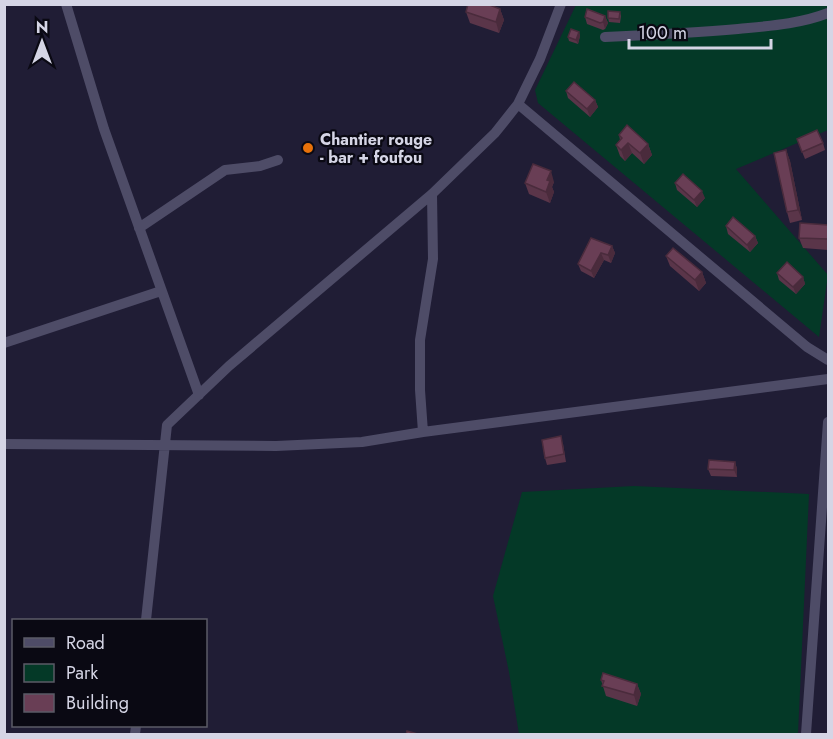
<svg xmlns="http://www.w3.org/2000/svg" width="833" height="739" viewBox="0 0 833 739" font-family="Jost,sans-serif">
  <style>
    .green { fill: #043927 }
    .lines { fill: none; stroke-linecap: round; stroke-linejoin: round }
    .minor { stroke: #4e4c67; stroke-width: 10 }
    .wall { fill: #5a3549 }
    .shaded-wall { fill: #4a2b3c }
    .building { fill: #693e55; stroke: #4a2b3c; stroke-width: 1.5 }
    .food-dot { fill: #e8710a; stroke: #0a0913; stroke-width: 2 }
    .labels { text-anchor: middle; stroke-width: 4.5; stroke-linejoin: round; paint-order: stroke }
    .poi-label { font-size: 16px; font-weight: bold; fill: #d5d5e5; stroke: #0a0913; text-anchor: start }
  </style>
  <rect width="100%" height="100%" fill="#201d35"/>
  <path class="green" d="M 576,5 L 828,5 L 828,130 L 736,169 L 828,275 L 819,337 L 538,103 L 535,90 Z
    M 634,486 L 809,494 L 798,734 L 519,734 L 509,672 L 493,596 L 522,492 Z"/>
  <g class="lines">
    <path class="minor" d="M 66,4 L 104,129 L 199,395
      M 605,37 C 650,35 694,33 738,29 C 768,26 800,24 828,13
      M 518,104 L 807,347 L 828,360
      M 139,228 L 225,170 L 260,166 L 278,160
      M 4,343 L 161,291
      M 423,432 L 420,390 L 420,340 L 433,259 L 432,194
      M 4,444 L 276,446 L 362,442 L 423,432 L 828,379
      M 146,620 L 167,425 L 229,366 L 432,194 L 495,133 L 518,104 L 540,59 L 561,4
      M 135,734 L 136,726
      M 806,734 L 828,422"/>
  </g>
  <path class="wall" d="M 500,9 L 504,20 L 499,33 L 470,23 L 466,12 Z
    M 620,12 L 621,16 L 620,23 L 609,22 L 608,18 Z
    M 605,16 L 608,23 L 605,29 L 603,30 L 587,24 L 585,17 Z
    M 579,32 L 580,36 L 578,44 L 569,41 L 568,37 Z
    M 566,91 L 595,100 L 598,107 L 590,117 L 568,98 Z
    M 619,135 L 648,144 L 652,155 L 644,164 L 632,153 L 625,161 L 620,156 L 616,145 L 620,140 Z
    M 797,139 L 823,143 L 825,150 L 805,159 Z
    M 786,150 L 790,161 L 802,220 L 790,223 L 787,212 Z
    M 554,182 L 552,187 L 554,192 L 550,203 L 529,194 L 525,183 Z
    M 675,183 L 705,198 L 697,207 L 677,190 Z
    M 828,225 L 828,250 L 803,248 L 799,238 Z
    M 726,226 L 755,236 L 758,243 L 750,252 L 728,234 Z
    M 612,246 L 615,253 L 611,263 L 604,260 L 594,278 L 581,271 L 578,264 Z
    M 666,256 L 702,272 L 706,283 L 699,291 L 670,266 Z
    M 777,273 L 803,277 L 805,284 L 796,294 L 779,280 Z
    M 563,444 L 566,462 L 547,465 L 545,458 Z
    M 735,462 L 737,469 L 737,477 L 711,476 L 708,469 Z
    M 601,680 L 637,684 L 641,694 L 637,706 L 606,696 Z"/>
  <path class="shaded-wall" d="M 500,9 L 504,20 L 499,33 L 496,22 Z
    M 605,16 L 608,23 L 605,29 L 603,22 Z
    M 579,32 L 580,36 L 578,44 L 576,40 Z
    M 595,100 L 598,107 L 590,117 L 587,109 Z
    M 628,143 L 632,153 L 625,161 L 621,150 Z
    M 648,144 L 652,155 L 644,164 L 640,153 Z
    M 786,150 L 790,161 L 802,220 L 798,210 Z
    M 551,171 L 554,182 L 552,187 L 554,192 L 550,203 L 546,192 L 547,180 Z
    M 702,191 L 705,198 L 697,207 L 694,200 Z
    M 755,236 L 758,243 L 750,252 L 747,245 Z
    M 612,246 L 615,253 L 611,263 L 608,255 Z
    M 601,253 L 604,260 L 594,278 L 591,271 Z
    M 702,272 L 706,283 L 699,291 L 695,280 Z
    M 803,277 L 805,284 L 796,294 L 793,287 Z
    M 735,462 L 737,469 L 737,477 L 734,470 Z
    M 637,684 L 641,694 L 637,706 L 634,695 Z"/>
  <path class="building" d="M 468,4 L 487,4 L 500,9 L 496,22 L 466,12 Z
    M 587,9 L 605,16 L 603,22 L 600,23 L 585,17 Z
    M 608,11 L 620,12 L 619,19 L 608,18 Z
    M 571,29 L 579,32 L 576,40 L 568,37 Z
    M 574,82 L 595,100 L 587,109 L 566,91 Z
    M 627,125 L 648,144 L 640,153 L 628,143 L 621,150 L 616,145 L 622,138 L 619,135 Z
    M 817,130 L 823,143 L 802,152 L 797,139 Z
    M 786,150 L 798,210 L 787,212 L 774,153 Z
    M 533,164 L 551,171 L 547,180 L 550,181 L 546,192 L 525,183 Z
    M 683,174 L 702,191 L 694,200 L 675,183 Z
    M 733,217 L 755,236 L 747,245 L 726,226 Z
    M 800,223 L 828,225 L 828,239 L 799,238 Z
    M 591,238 L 612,246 L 608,255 L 601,253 L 591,271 L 578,264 Z
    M 673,248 L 702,272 L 695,280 L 666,256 Z
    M 787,262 L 803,277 L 793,287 L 777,273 Z
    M 561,436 L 564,454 L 545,458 L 542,440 Z
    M 709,460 L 735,462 L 734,470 L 708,469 Z
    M 603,673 L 637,684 L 634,695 L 602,686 L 604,681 L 601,680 Z
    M 407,731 L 421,735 L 406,735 Z"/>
  <circle class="food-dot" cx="308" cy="148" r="6"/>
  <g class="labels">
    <g class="poi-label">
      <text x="320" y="145">Chantier rouge<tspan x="320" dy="18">- bar + foufou</tspan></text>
    </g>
  </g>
  <rect width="833" height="739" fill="none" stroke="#d5d5e5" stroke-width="12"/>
  <rect x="12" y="619" width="195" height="108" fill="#0a0913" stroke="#5b5b67" stroke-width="1.5"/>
  <rect x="24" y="638" width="30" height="9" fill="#4e4c67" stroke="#5b5b67" stroke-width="1.5"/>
  <text x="66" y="649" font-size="18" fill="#d5d5e5">Road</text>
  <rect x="24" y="664" width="30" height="18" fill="#043927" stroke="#5b5b67" stroke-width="1.5"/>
  <text x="66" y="679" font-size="18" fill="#d5d5e5">Park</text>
  <rect x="24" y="694" width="30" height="18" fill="#693e55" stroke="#5b5b67" stroke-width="1.5"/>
  <text x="66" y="709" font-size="18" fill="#d5d5e5">Building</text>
  <g transform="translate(42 42)" stroke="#0a0913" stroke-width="4.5" paint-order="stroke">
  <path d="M0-4.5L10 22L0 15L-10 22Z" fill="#d5d5e5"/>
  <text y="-9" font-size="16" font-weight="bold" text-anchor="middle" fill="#d5d5e5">N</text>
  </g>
  <path d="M629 39v9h142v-9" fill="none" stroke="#d5d5e5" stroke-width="3"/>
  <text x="638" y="39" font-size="18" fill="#d5d5e5" stroke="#0a0913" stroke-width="4.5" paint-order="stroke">100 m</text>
</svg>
